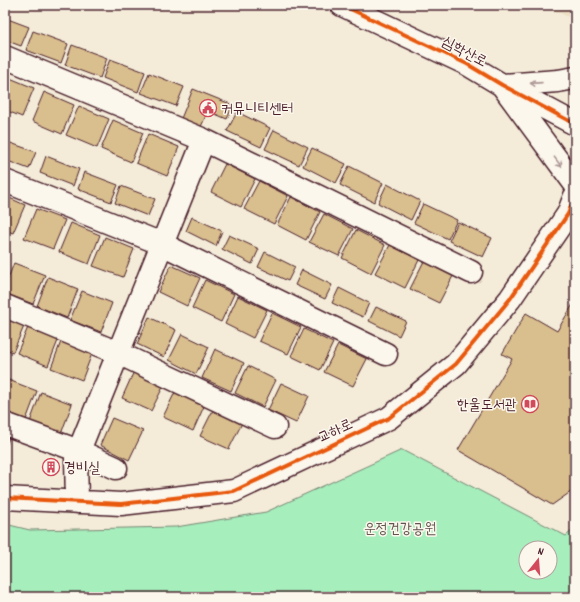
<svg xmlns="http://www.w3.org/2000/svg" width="580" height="602" viewBox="0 0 580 602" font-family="Dekko,'Poor Story',sans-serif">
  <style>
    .built { fill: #ecdec2 }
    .green { fill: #a6eebc; stroke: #788674; fill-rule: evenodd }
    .building { fill: #d9be8e; stroke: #4a1f2b }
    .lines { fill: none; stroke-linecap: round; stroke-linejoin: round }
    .minor-casing { stroke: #4a1f2b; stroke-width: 25 }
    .minor { stroke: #fbf7ec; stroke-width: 22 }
    .cycleway-casing { stroke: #fbf7ec; stroke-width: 6 }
    .cycleway { stroke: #e8590c; stroke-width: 4 }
    .oneway { stroke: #ab9695 }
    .labels { text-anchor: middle; stroke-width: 3; stroke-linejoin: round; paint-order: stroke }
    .street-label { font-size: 15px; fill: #4a1f2b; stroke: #fbf7ec }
    .poi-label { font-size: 15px; fill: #4a1f2b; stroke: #fbf7ec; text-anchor: start }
    .park-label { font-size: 15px; fill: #61534f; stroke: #fbf7ec }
  </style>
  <rect width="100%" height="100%" fill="#f4ecd9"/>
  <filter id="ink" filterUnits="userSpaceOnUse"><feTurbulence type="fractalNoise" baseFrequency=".025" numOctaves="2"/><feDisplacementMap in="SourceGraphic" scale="8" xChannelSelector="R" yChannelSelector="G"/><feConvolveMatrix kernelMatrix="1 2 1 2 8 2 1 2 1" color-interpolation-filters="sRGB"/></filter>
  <g filter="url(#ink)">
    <path class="built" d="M 543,5 L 575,5 L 575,20 Z"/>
    <path class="green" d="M 402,450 L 566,536 L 575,528 L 575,597 L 5,597 L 5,524 L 30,530 L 176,527 L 266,512 ZM 526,548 L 550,548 L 550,572 L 526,572 Z"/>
    <path class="building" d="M 5,18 L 29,27 L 21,46 L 5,40 Z
      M 33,31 L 68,44 L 61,63 L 26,50 Z
      M 72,45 L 107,58 L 100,78 L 65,65 Z
      M 110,59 L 145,72 L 138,92 L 103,78 Z
      M 149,73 L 184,87 L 176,106 L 141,93 Z
      M 5,76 L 34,88 L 22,117 L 5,110 Z
      M 193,89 L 233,105 L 227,119 L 208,111 L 200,129 L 180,121 Z
      M 44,92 L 74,105 L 62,134 L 32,121 Z
      M 79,106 L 109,119 L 97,148 L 66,135 Z
      M 237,112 L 270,128 L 261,147 L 227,131 Z
      M 113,120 L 143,133 L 131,162 L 101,149 Z
      M 274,130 L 308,147 L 299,165 L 265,149 Z
      M 148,134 L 179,147 L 167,176 L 136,163 Z
      M 5,141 L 36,152 L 29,169 L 5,160 Z
      M 312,148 L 346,164 L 336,183 L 303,166 Z
      M 46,156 L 79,169 L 73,186 L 40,173 Z
      M 225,164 L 255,179 L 241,207 L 211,192 Z
      M 349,166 L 383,183 L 374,202 L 340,185 Z
      M 84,172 L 118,185 L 111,202 L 78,189 Z
      M 259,181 L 288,196 L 274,224 L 244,209 Z
      M 387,184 L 420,201 L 411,220 L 378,203 Z
      M 121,186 L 155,199 L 148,216 L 115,203 Z
      M 5,196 L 25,205 L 13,233 L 5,230 Z
      M 291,197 L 320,212 L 306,240 L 277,225 Z
      M 423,204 L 457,220 L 448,239 L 414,223 Z
      M 36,209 L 65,220 L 53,249 L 24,238 Z
      M 324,214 L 353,229 L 339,256 L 309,242 Z
      M 192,217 L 222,231 L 216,246 L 186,231 Z
      M 458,222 L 492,238 L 483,257 L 449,241 Z
      M 71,223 L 100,235 L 89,264 L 59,252 Z
      M 356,230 L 385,245 L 371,273 L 342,258 Z
      M 229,235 L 259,249 L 252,264 L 222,249 Z
      M 105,237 L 134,249 L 123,277 L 93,266 Z
      M 390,245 L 419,260 L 405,288 L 375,273 Z
      M 265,252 L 295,267 L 288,281 L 258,267 Z
      M 424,261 L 453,276 L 439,303 L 410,289 Z
      M 14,263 L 45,275 L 33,304 L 5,293 L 5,286 Z
      M 171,265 L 200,278 L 187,306 L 158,292 Z
      M 302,270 L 332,285 L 325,299 L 295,285 Z
      M 48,277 L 78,289 L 67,318 L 37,306 Z
      M 205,280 L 234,294 L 221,322 L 192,308 Z
      M 339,288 L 369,303 L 363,317 L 332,303 Z
      M 82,291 L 112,303 L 101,332 L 70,320 Z
      M 238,296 L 267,310 L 253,338 L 225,324 Z
      M 575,301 L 575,489 L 552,505 L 458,450 L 512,359 L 502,354 L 526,313 L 557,331 Z
      M 376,307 L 406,321 L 399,336 L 369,321 Z
      M 272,313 L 301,327 L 288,354 L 259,341 Z
      M 5,316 L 25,324 L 13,352 L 5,349 Z
      M 149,317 L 176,330 L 164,357 L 137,344 Z
      M 29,325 L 59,338 L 48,366 L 17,353 Z
      M 304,329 L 333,343 L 320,370 L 291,356 Z
      M 182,334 L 209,347 L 196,374 L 169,360 Z
      M 62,339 L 93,351 L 82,380 L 51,368 Z
      M 338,345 L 367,359 L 353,386 L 324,372 Z
      M 215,349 L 244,363 L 231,391 L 202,378 Z
      M 248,366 L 276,380 L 263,407 L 235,393 Z
      M 135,369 L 165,383 L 151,411 L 122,398 Z
      M 6,379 L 37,391 L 26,420 L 5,411 Z
      M 281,383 L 309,396 L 296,423 L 268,410 Z
      M 176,390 L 205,404 L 193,431 L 163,417 Z
      M 41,392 L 72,404 L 61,434 L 30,422 Z
      M 214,408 L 243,421 L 229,449 L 200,436 Z
      M 112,418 L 143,431 L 129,460 L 100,445 Z
      M 5,433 L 10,435 L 5,449 Z
      M 47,460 L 57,461 L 56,473 L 45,472 Z"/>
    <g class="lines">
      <g class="minor-casing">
        <path id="minor" d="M 342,5 L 467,64 L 502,85 L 575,124
          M 5,57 L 204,140 L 471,272
          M 575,78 L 558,81 L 502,85 L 575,184
          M 5,181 L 162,244 L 386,354
          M 5,306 L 118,353 L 275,427
          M 5,424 L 79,451 L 116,468
          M 5,498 L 121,504 L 234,491 L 389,418 L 456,364 L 510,299 L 568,214 L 575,196
          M 77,502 L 76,458 L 204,140"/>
      </g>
      <use href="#minor" class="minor"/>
      <g class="cycleway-casing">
        <path id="cycleway" d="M 342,5 L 467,64 L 502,85 L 575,124
          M 5,498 L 121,504 L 234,491 L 389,418 L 456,364 L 510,299 L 568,214 L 575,196"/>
      </g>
      <use href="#cycleway" class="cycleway"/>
    </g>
    <defs><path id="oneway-shaft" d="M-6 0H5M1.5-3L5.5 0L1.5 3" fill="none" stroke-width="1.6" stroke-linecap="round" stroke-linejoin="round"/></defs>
    <g class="oneway">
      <use href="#oneway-shaft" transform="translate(536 83) rotate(176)"/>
      <use href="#oneway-shaft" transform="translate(558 162) rotate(53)"/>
    </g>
  </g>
  <defs>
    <g id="civic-ring" transform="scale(0.9)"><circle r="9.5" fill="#fbf7ec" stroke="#d1495b" stroke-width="1.5"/><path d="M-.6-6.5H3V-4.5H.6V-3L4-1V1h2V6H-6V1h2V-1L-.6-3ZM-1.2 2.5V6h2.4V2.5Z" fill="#d1495b"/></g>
    <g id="library-ring" transform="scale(0.9)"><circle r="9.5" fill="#fbf7ec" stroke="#d1495b" stroke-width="1.5"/><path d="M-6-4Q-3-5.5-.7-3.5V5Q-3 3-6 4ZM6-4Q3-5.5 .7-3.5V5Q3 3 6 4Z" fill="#d1495b"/></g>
    <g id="building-ring" transform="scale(0.9)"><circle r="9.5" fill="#fbf7ec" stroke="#d1495b" stroke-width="1.5"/><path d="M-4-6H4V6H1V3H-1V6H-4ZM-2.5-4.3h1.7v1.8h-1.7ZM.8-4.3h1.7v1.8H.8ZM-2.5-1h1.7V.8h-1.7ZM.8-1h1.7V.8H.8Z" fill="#d1495b"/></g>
  </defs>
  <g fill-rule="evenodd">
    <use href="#civic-ring" x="208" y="108"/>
    <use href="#library-ring" x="530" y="404"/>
    <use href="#building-ring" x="51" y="467"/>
  </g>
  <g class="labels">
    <g class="street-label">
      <text transform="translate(465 51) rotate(28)" y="5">심학산로</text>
      <text transform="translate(335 430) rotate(-25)" y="5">교하로</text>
    </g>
    <g class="poi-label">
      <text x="221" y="113">커뮤니티센터</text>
      <text x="517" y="409" text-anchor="end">한울도서관</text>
      <text x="64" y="472">경비실</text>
    </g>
    <g class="park-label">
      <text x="400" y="533">운정건강공원</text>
    </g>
  </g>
  <rect width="580" height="602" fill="none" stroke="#fbf7ec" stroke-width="20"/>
  <rect x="10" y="10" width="560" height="582" fill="none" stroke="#4a1f2b" stroke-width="1.5" filter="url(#ink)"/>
  <g transform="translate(538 560) rotate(17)"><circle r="19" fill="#fbf7ec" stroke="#b4a19f"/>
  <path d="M0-3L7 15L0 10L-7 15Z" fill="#d1495b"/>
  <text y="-6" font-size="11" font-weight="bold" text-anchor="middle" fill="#4a1f2b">N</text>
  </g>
</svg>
